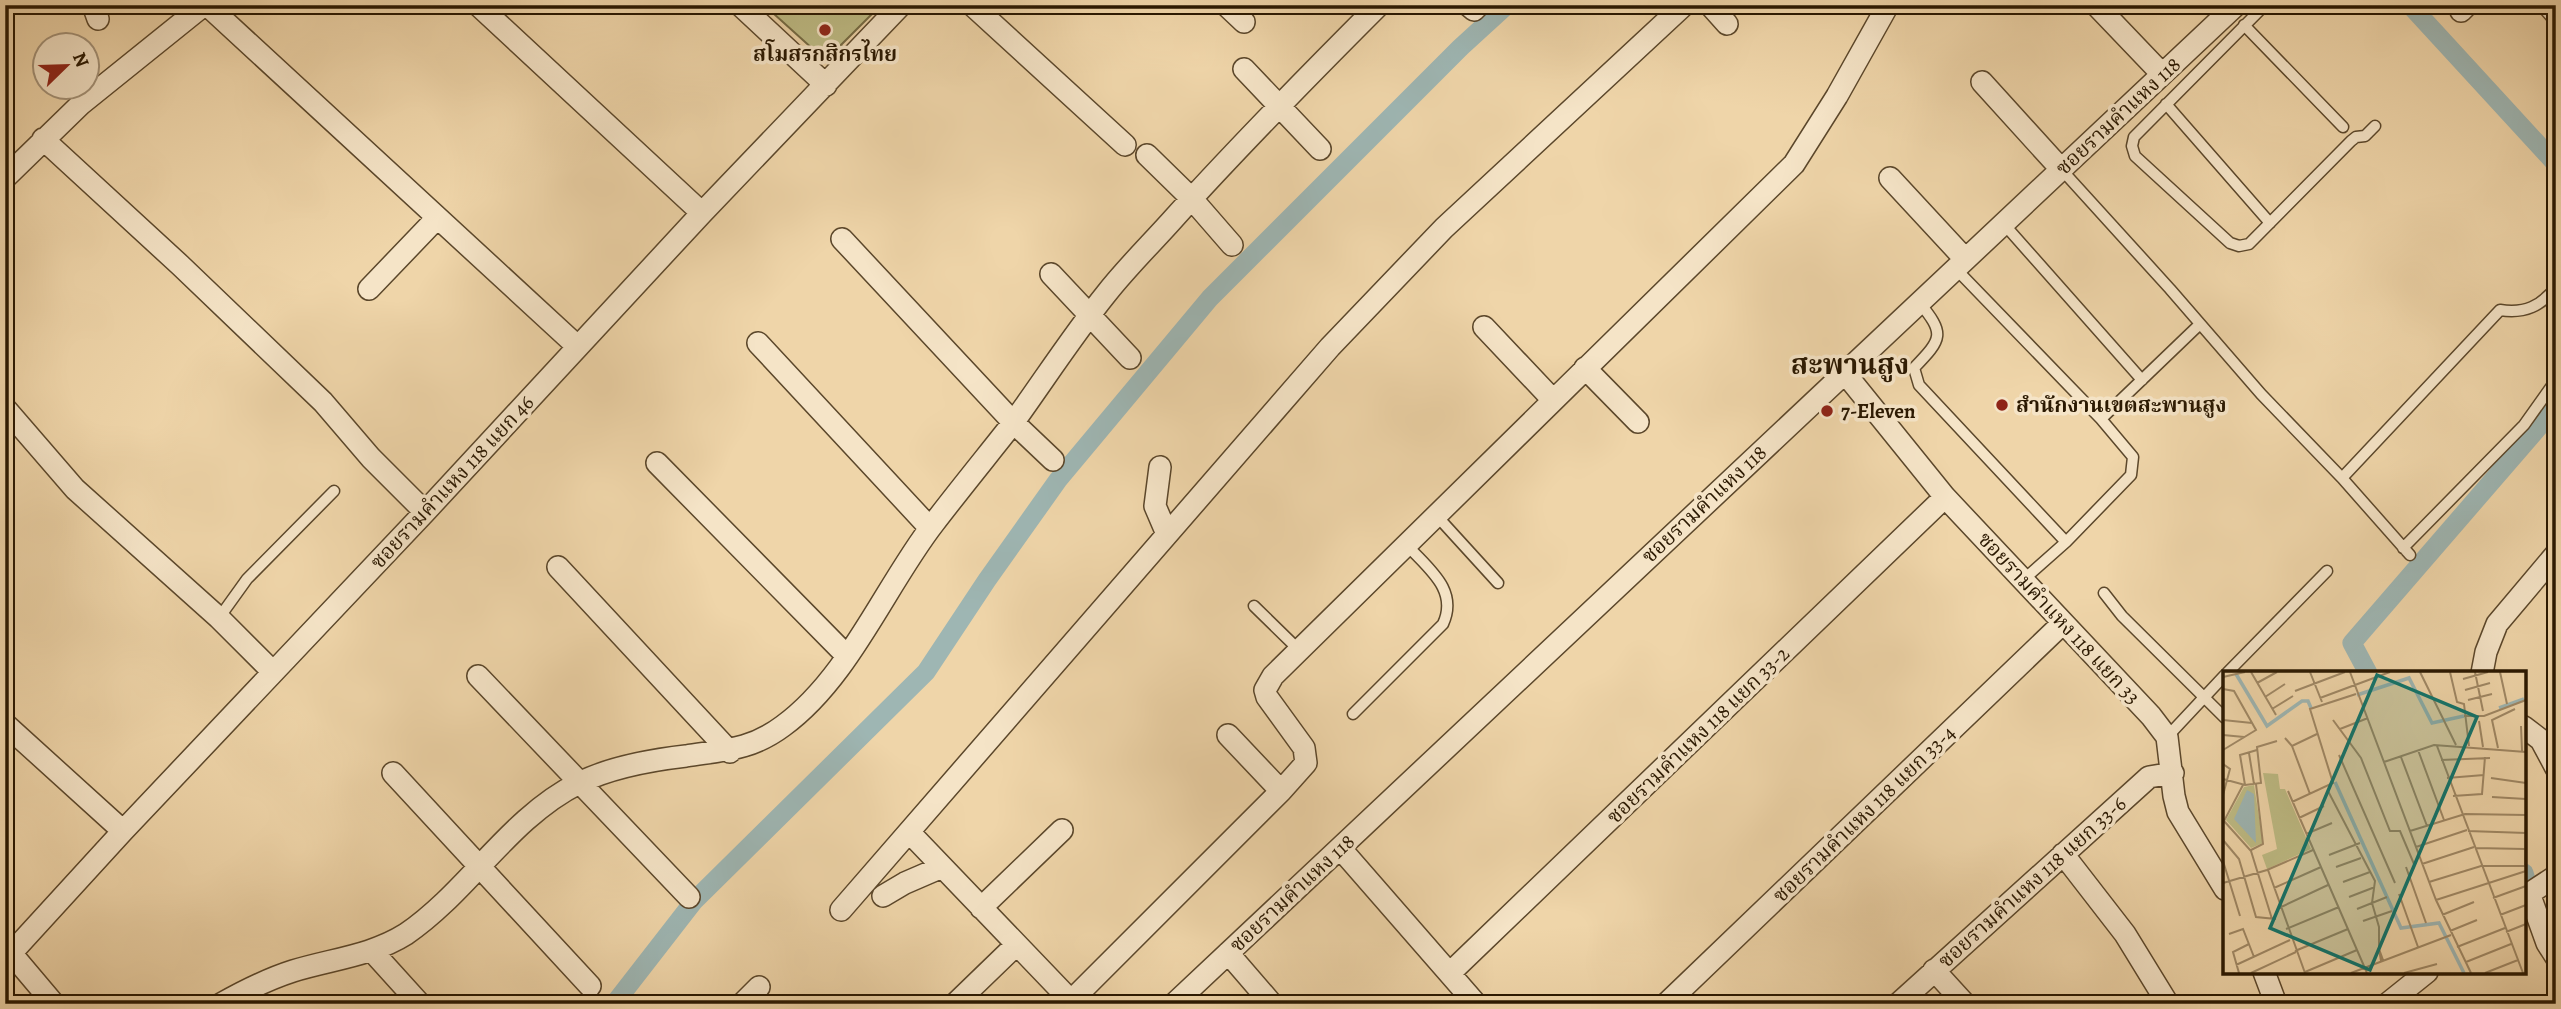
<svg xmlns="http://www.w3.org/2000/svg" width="2561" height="1009" viewBox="0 0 2561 1009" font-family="Alegreya,'Noto Serif Thai',serif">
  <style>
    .green { fill: #bebc85; stroke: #746a43; stroke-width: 2 }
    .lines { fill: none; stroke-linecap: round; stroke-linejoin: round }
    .canal { stroke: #9eb6b3; stroke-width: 19 }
    .lane-casing { stroke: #5b472b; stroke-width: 13 }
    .street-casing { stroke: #5b472b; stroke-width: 24 }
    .lane { stroke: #f5e4c7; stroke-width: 10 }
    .street { stroke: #f5e4c7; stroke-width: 21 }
    .poi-dot { fill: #8f2418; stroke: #f5e4c7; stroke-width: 2.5 }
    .labels { text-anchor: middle; stroke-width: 7; stroke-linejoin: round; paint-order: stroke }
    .poi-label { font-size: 21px; font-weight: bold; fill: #2a1801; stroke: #f5e4c7; text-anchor: start }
    .street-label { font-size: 21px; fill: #2a1801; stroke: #f5e4c7 }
    .district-label { font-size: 28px; font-weight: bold; fill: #2a1801; stroke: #f5e4c7 }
    .inset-river { fill: none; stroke: #9eb6b3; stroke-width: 3.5 }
    .inset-road { fill: none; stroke: #a08966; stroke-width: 2 }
    .view { fill: #0f766e; fill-opacity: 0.15; stroke: #0f766e; stroke-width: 3.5 }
    .inset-edge { fill: none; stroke: #2a1801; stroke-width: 3.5 }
  </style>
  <rect width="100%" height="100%" fill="#efd5a9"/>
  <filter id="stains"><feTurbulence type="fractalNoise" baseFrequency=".00286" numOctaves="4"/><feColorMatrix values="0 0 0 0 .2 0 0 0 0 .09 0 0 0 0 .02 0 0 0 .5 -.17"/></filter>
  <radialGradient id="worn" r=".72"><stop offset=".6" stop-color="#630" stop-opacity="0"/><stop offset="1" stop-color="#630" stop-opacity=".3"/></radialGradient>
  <path class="green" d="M 764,5 L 881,5 L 841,45 L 843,48 L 824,59 Z"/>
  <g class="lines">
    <path class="canal" d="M 2410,5 L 2556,164
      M 2368,673 L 2352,643 L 2556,407
      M 2524,873 L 2534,906
      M 614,1004 L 694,901 L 926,672 L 987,580 L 1058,480 L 1210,298 L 1461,47 L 1507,5"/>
    <g class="lane-casing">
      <path id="lane" d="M 2265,5 L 2134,137 L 2132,146 L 2135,156 L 2230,243 L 2239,246 L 2249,244 L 2351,141 L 2356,137 L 2365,136 L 2375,126
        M 2244,25 L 2343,127
        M 2166,104 L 2270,223
        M 2061,169 L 2170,289 L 2261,394 L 2342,478 L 2410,555
        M 2003,223 L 2142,380
        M 1955,268 L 2101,419 L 2133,457 L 2131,475 L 2066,542 L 2022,581
        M 1919,302 C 1945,334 1943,338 1914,368 L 1919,385 L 2066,542
        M 2101,419 L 2200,324
        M 2342,478 L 2500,310 C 2525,314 2541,306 2556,287
        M 1436,515 L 1498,583
        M 2403,548 L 2524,425 L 2556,380
        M 2104,593 L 2122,616 L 2225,718
        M 1254,606 L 1299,650
        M 219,618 L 247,579 L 334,491
        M 2227,673 L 2327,571
        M 1353,714 L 1443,624 C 1459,589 1427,568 1406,544
        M 2167,737 L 2225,675"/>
    </g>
    <g class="street-casing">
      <path id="street" d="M 93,5 L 98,19
        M 207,5 L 577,346
        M 478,5 L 702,213
        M 740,5 L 826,85
        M 972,5 L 1125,145
        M 1226,5 L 1244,22
        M 1468,5 L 1474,10 L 1479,5
        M 1710,5 L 1727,24
        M 2096,5 L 2162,74
        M 2548,5 L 2556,14
        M 2461,11 L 2467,5
        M 1244,69 L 1320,149
        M 1982,82 L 2061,169
        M 43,139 L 180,265 L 323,402 L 371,458 L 425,512
        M 1147,155 L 1192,199 L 1232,245
        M 5,178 L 81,104 L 204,5
        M 1890,178 L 1965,259
        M 842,239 L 1013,422 L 1053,460
        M 1051,274 L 1130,358
        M 369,289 L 437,218
        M 1484,327 L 1553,400
        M 758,343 L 930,528
        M 1585,368 L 1638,422
        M 1844,372 L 1945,497 L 2151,716 L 2167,737 L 2174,796 L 2178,812 L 2225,889
        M 5,408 L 75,489 L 219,618 L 273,672
        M 657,463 L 846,655
        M 1160,467 L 1155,506 L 1167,534
        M 558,567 L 730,752
        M 2482,673 L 2486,652 L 2497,624 L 2556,554
        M 478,676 L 689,897
        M 5,724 L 123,831
        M 2524,727 L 2541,740 L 2556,768
        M 1228,735 L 1281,791
        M 393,773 L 590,986
        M 910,833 L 1074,1004
        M 1340,848 L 1476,1004
        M 2063,854 L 2125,934 L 2168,1004
        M 2529,893 L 2547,943 L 2556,957
        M 883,896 L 905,883 L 942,867
        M 2524,897 L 2556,876
        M 981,908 L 1062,830
        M 841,910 L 1330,347 L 1444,228 L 1684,5
        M 5,946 L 54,1004
        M 372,951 L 420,1004
        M 1228,953 L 1272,1004
        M 5,960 L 123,831 L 425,512 L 702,213 L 901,5
        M 1934,970 L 1965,1004
        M 2264,972 L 2276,1004
        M 1450,973 L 1945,497
        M 1071,1001 L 1281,791 L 1306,763 L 1304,748 L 1267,697 L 1265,690 L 1273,676 L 1794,164 L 1837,96 L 1888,5
        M 221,1004 C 244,991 268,979 293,971 C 332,959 371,956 406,934 C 469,891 509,818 579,783 C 611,767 651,760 686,756 C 724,750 751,750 783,726 C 849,678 885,586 934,523 C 960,489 987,456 1013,423 C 1044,380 1073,335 1106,294 C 1127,267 1152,243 1175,217 C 1241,144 1310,74 1379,5
        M 742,1004 L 759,987
        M 955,1004 L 1016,945
        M 1174,1004 L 2236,5
        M 1666,1004 L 2063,623
        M 1898,1004 L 2149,777 L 2173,773
        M 2387,1004 L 2427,972"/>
    </g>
    <use href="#lane" class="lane"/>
    <use href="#street" class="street"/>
  </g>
  <g class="poi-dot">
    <circle cx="825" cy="30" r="7"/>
    <circle cx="2002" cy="405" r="7"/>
    <circle cx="1827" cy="411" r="7"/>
  </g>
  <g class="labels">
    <g class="poi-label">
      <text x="825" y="61" text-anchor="middle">สโมสรกสิกรไทย</text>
      <text x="2016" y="412">สำนักงานเขตสะพานสูง</text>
      <text x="1841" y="418">7-Eleven</text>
    </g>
    <g class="street-label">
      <text transform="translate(2118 116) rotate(-43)" y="7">ซอยรามคำแหง 118</text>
      <text transform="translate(452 482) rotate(-47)" y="7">ซอยรามคำแหง 118 แยก 46</text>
      <text transform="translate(1704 504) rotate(-43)" y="7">ซอยรามคำแหง 118</text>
      <text transform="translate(2059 618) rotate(47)" y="7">ซอยรามคำแหง 118 แยก 33</text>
      <text transform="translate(1698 735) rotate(-44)" y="7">ซอยรามคำแหง 118 แยก 33-2</text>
      <text transform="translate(1864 814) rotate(-44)" y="7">ซอยรามคำแหง 118 แยก 33-4</text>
      <text transform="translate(2032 882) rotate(-42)" y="7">ซอยรามคำแหง 118 แยก 33-6</text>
      <text transform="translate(1292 893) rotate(-43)" y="7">ซอยรามคำแหง 118</text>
    </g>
    <g class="district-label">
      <text x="1850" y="374">สะพานสูง</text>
    </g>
  </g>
  <g transform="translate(2223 671)">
    <rect width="303" height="303" fill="#efd5a9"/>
    <path d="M 40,102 L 55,103 L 57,118 L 62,118 L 88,178 L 44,198 L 39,184 L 54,178 ZM 31,114 L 40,172 L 28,177 L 3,149 L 21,116 Z" fill="#bebc85"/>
    <path d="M 24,119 L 31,123 L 33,172 L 11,148 Z" fill="#9eb6b3"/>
    <path class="inset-river" d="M 13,3 L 44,55 L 79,30 L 85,30 L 88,37M 134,24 L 186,7 L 209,52 L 241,45M 276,37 L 301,28M 112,111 L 178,257 L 216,252 L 241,302"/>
    <path class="inset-road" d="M 28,1 L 53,44M 87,1 L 99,31M 127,1 L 213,229 L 248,302M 197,1 L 233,74M 227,1 L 234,31 L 241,33 L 246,75M 252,1 L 260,40M 277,1 L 284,33M 0,6 L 22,1M 240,8 L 265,1M 34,12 L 54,1M 0,18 L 11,20 L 33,59 L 0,79M 242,19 L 267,12M 72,20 L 122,1M 42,26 L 62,13M 97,27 L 167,1M 245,29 L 269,23M 49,38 L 70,25M 241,45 L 261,45 L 303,29M 0,49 L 29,52M 110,49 L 138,87 L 167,160 L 177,160 L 191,193M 256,50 L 260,76M 298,55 L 299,80M 117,58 L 145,47M 0,64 L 21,66M 62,67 L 69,75 L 94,63M 69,75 L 87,123M 214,75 L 300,302M 275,77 L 269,49 L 292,38M 195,79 L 221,149M 26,82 L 31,113M 116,84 L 172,212M 178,86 L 204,155M 218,89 L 267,87M 161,91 L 211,74 L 303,81M 0,93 L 7,98 L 0,124M 224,107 L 261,104M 268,107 L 303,112M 0,108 L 22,114 L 38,112 L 34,76 L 54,70M 20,114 L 1,150 L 28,180 L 49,248M 22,114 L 17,84 L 34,79M 65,120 L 144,302M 105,120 L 152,210 L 149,232 L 156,256 L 156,278M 230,125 L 259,123 L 262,86M 269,126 L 303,128M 69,131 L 110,112 L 87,38 L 133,23M 76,147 L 101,135M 187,160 L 242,143 L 303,144M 245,160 L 303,162M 83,163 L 109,152M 0,169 L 16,188 L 33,246 L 53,248M 193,176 L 244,159M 252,177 L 302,178M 28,179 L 40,173 L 33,113M 106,184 L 137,172M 0,190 L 17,245M 199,193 L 251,176M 302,195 L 303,150M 113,196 L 138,187M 183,196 L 203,252M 45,199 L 82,302M 120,211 L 147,201M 206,211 L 258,195 L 303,195M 0,212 L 44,199 L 90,179M 51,217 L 98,196M 176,223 L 195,276M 126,226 L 152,216M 270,227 L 303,215M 213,229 L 303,200M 56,237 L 105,214M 134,238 L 164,226M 219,244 L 251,231M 277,244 L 303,234M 140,250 L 169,240M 63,258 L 116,236M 227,260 L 254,249M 283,261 L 303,253M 6,263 L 20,258 L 31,286M 234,276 L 282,257M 72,280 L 125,258M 158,290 L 156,278 L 160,289M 243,291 L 288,273M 13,294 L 67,269M 82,301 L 134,279M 16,302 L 10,281 L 26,273M 28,302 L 73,281M 128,302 L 228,264M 181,302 L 214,293M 262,302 L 295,289"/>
    <path class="view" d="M 154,4 L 254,46 L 147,299 L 47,257 Z"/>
    <rect width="303" height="303" class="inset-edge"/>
  </g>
  <rect width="2561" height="1009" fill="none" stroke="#efd5a9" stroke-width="28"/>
  <rect x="7" y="7" width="2547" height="995" fill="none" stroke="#2a1801" stroke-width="3.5"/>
  <rect x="14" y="14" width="2533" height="981" fill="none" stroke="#2a1801" stroke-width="2"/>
  <g transform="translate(66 66) rotate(67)"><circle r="33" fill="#f5e4c7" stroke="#a49278" stroke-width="2"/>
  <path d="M0-5L12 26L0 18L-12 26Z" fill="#8f2418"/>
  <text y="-10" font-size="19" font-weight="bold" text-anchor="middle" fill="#2a1801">N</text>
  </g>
  <rect width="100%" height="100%" filter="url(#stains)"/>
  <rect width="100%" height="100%" fill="url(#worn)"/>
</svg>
